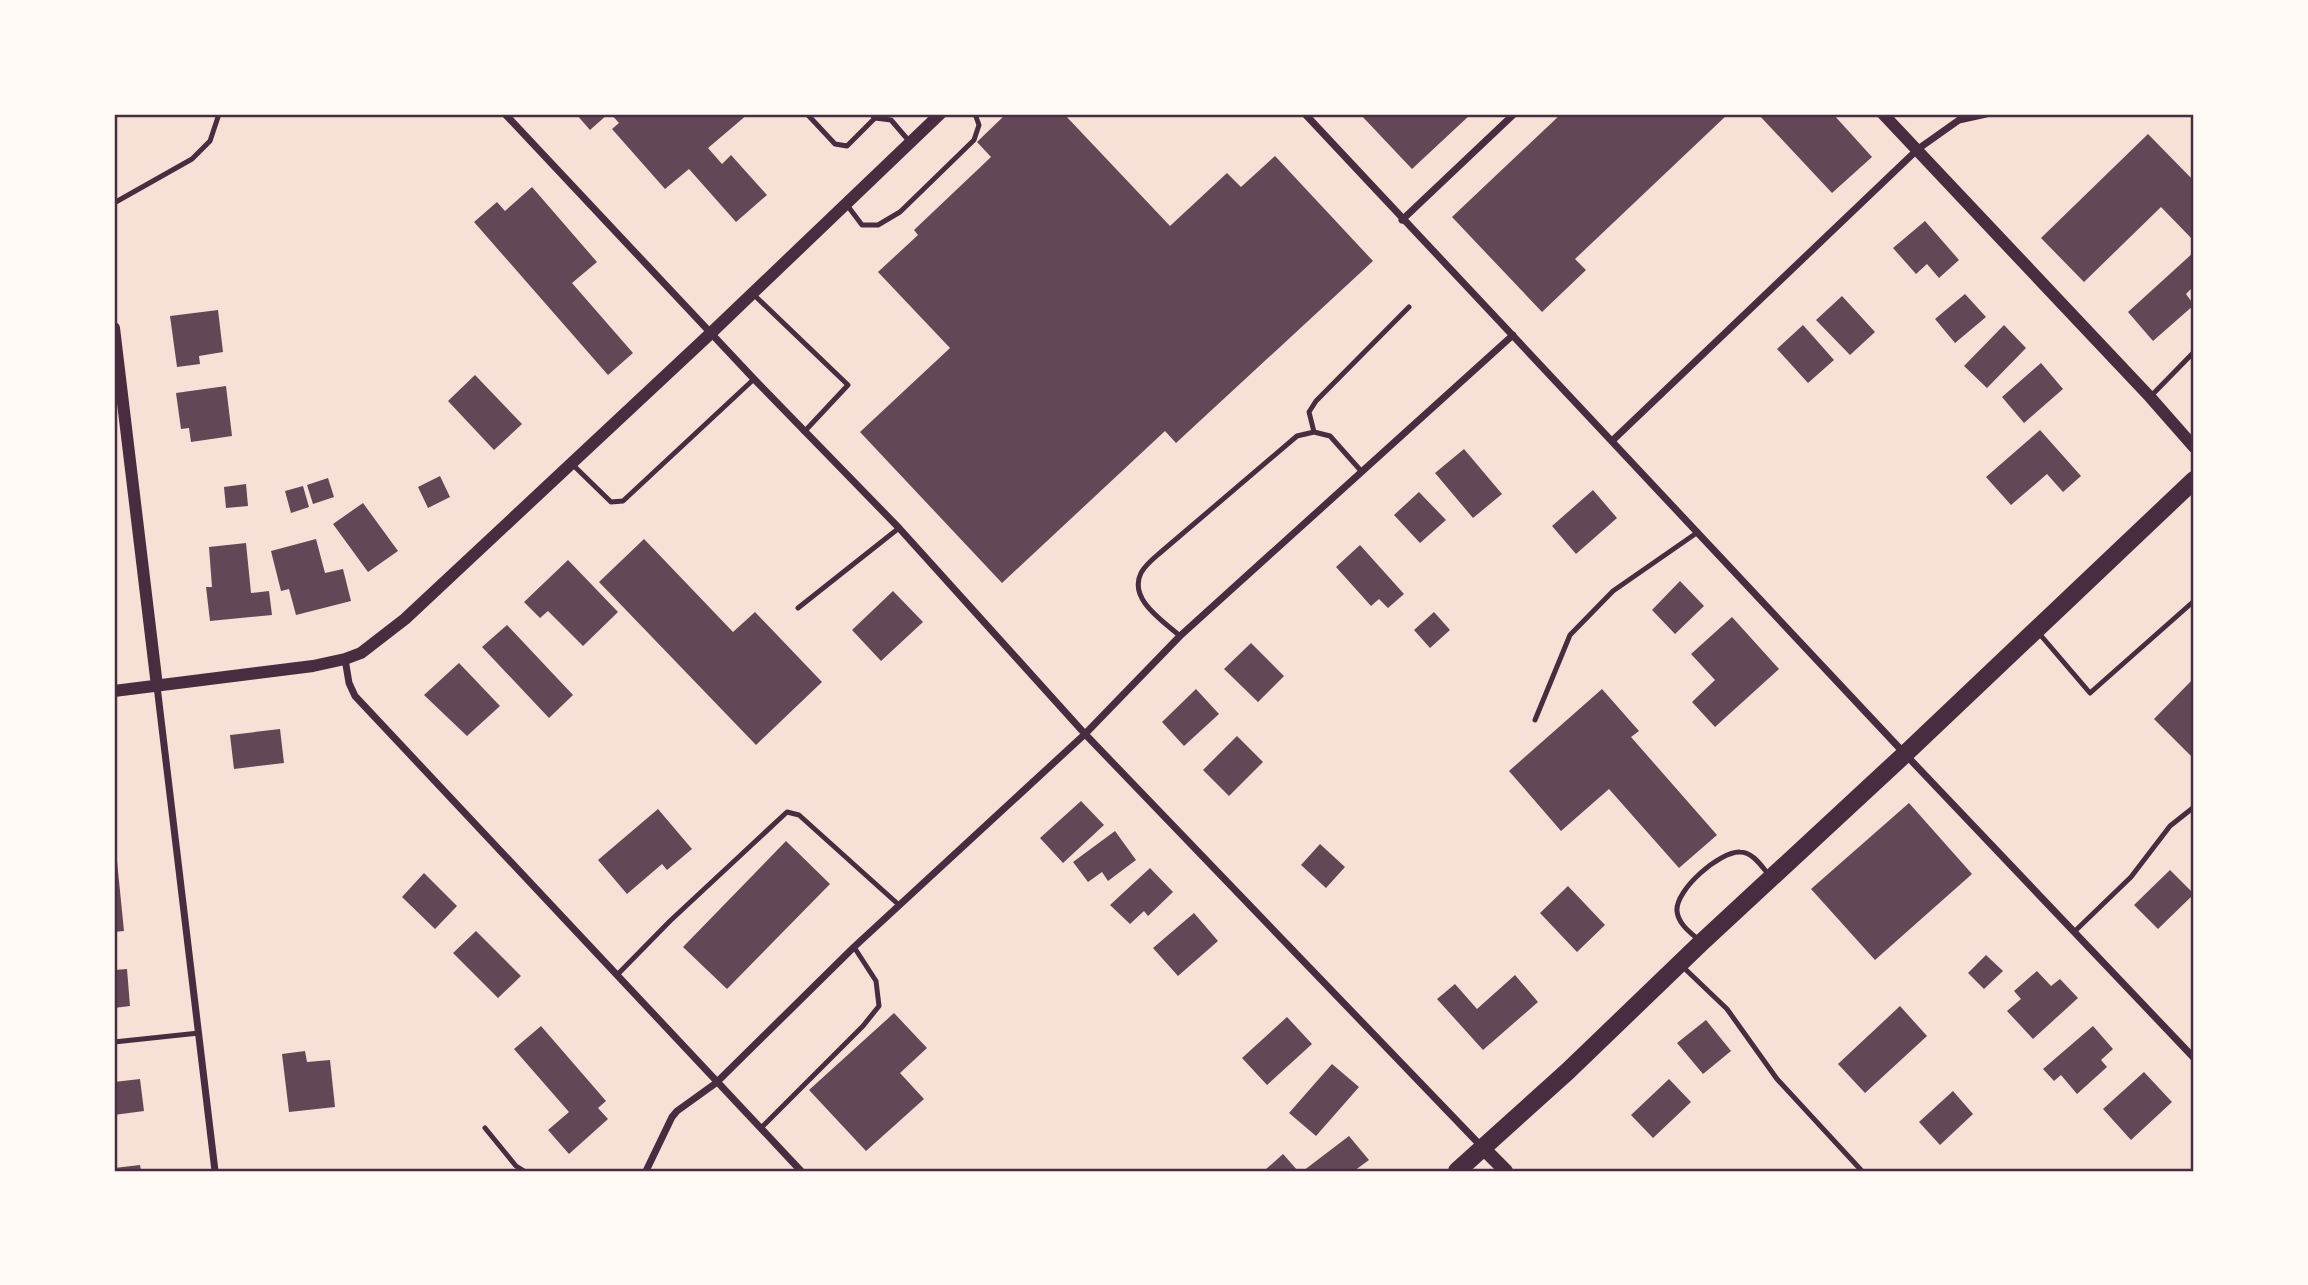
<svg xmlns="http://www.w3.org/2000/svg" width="2308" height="1285" viewBox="0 0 2308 1285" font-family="Ubuntu,sans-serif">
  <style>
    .building { fill: #644757 }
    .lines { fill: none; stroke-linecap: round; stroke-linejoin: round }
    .service { stroke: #4a2c40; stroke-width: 5 }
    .minor { stroke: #4a2c40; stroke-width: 7 }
    .tertiary { stroke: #4a2c40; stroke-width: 12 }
    .secondary { stroke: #4a2c40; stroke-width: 14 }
    .primary { stroke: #4a2c40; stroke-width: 18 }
    .neatline { fill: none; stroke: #4a2c40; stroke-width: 2.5 }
  </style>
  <rect width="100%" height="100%" fill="#f7e1d7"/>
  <path class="building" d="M 576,114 L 608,114 L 590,130 Z
    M 611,114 L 748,114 L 708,148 L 722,164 L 731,155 L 767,195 L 736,222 L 689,169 L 665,189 L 612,129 L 619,123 Z
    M 1006,114 L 1064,114 L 1170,226 L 1227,173 L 1241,187 L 1275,156 L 1373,261 L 1176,443 L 1165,431 L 1002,583 L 860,432 L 950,348 L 878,272 L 918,235 L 914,230 L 991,157 L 977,142 Z
    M 1360,114 L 1471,114 L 1412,169 Z
    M 1561,114 L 1728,114 L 1575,259 L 1586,270 L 1542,312 L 1452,217 Z
    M 1758,114 L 1833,114 L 1872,157 L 1832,193 Z
    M 2148,134 L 2194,181 L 2194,241 L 2161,207 L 2084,282 L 2041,238 Z
    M 532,187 L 597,262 L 572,283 L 633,353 L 608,375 L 474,222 L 497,202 L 505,211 Z
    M 1925,221 L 1959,260 L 1939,278 L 1927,264 L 1916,274 L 1893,248 Z
    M 2194,252 L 2194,286 L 2186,294 L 2194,305 L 2153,341 L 2128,312 Z
    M 1965,294 L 1986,317 L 1955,343 L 1935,319 Z
    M 1842,296 L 1875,332 L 1850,355 L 1816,320 Z
    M 218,310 L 223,352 L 199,356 L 200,364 L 177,367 L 170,316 Z
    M 1803,325 L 1834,360 L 1808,383 L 1777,349 Z
    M 2004,325 L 2026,348 L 1987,388 L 1964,366 Z
    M 2041,363 L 2063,389 L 2024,423 L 2002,397 Z
    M 475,375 L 522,424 L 494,450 L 448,401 Z
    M 226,386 L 232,436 L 191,442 L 189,428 L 181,429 L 176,393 Z
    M 2040,430 L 2081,476 L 2063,492 L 2047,474 L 2011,505 L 1986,477 Z
    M 1464,449 L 1502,494 L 1473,518 L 1435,473 Z
    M 440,476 L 450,497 L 428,508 L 418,487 Z
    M 328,478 L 334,497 L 313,504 L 307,485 Z
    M 246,484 L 248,506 L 226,508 L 224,487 Z
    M 303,486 L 309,507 L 291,513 L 285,491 Z
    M 1593,490 L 1617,518 L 1576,554 L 1552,526 Z
    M 1419,492 L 1446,520 L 1420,543 L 1394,515 Z
    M 363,503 L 398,551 L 368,572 L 333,524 Z
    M 316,539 L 325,573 L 343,569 L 351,601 L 296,615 L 289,589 L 281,591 L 271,551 Z
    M 644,539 L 733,632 L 755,612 L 822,682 L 756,745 L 599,582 Z
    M 246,543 L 251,593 L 269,591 L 272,615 L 210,621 L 206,587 L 212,587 L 209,547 Z
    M 1360,545 L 1404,594 L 1388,608 L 1379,599 L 1371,606 L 1336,567 Z
    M 568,560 L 618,612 L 583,646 L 548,611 L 540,618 L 524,602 Z
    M 1680,581 L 1704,606 L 1675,634 L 1652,610 Z
    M 893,591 L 923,622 L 881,661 L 852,630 Z
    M 1434,612 L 1450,630 L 1430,648 L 1414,630 Z
    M 1732,617 L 1779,669 L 1715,727 L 1692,702 L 1715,680 L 1691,654 Z
    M 507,625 L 573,695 L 549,718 L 482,647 Z
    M 1251,643 L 1284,676 L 1258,702 L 1224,669 Z
    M 459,663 L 500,706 L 467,736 L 424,695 Z
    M 2194,678 L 2194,759 L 2154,719 Z
    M 1196,689 L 1219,714 L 1184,746 L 1162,722 Z
    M 1602,689 L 1639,731 L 1631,737 L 1717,835 L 1679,868 L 1609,789 L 1561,831 L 1509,771 Z
    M 280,729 L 284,763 L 234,769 L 230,735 Z
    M 1237,736 L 1263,762 L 1229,796 L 1203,770 Z
    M 1081,801 L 1104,825 L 1063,863 L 1040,838 Z
    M 1909,803 L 1972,874 L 1875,960 L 1811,889 Z
    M 658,809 L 692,849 L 667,870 L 662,864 L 627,894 L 598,860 Z
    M 1115,831 L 1136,860 L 1108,881 L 1102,872 L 1088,882 L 1073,862 Z
    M 786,841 L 830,884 L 727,989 L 683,947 Z
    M 1320,844 L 1345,867 L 1326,888 L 1301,865 Z
    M 114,851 L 116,851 L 124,931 L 114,932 Z
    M 1150,868 L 1173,892 L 1148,916 L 1144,911 L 1130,924 L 1110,905 Z
    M 2170,870 L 2194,894 L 2158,929 L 2134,905 Z
    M 424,873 L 457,906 L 435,929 L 402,897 Z
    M 1568,886 L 1605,925 L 1577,952 L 1540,913 Z
    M 1194,913 L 1218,941 L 1178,976 L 1153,948 Z
    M 476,931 L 521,976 L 498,998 L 453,953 Z
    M 1986,955 L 2003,971 L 1984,989 L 1968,973 Z
    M 127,969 L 130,1006 L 114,1008 L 114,970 Z
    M 2037,971 L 2051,986 L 2060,979 L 2078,998 L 2033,1039 L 2007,1011 L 2021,999 L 2014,991 Z
    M 1515,975 L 1538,1002 L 1483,1050 L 1437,999 L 1455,984 L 1477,1009 Z
    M 1900,1006 L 1927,1036 L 1865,1093 L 1838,1064 Z
    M 894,1013 L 927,1048 L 900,1073 L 924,1099 L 866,1151 L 809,1090 Z
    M 1287,1017 L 1312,1044 L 1267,1085 L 1242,1058 Z
    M 1706,1020 L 1731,1051 L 1703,1074 L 1677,1043 Z
    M 541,1026 L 606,1101 L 598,1108 L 608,1119 L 569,1154 L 548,1130 L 569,1112 L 514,1049 Z
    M 2093,1026 L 2113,1049 L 2101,1060 L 2107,1067 L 2077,1094 L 2061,1075 L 2054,1081 L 2043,1069 Z
    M 305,1051 L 307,1062 L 330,1060 L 335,1107 L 289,1112 L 282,1054 Z
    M 1332,1064 L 1359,1087 L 1316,1136 L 1289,1113 Z
    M 2144,1072 L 2172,1102 L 2131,1140 L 2103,1109 Z
    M 140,1079 L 144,1111 L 114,1115 L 114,1082 Z
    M 1669,1079 L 1691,1102 L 1653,1138 L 1631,1115 Z
    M 1953,1091 L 1973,1114 L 1940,1145 L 1919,1122 Z
    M 1349,1136 L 1369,1160 L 1354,1171 L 1303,1171 Z
    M 1283,1154 L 1298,1171 L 1264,1171 Z
    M 140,1165 L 141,1171 L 114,1171 L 114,1168 Z"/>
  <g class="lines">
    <path class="service" d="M 807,114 L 835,144 L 847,146 L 875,118 L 871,114
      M 875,118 L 891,120 L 909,141
      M 114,203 L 192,159 L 210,141 L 219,114
      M 847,205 L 862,225 L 878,225 L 900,212 L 974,140 L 979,125 L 975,114
      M 752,293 L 848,385 L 804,432
      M 2150,397 L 2194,352
      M 1314,432 L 1309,412 L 1316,401 L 1409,307
      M 572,464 L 611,502 L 623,501 L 754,379
      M 798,608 L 899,528
      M 2037,631 L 2090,693 L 2194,601
      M 1180,636 C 1163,621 1128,599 1141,573 C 1145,565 1154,558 1161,552 L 1297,436 L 1314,432 L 1330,436 L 1362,472
      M 1535,720 L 1570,635 L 1613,591 L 1698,532
      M 2074,932 L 2131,877 L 2170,826 L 2194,807
      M 1700,941 C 1691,933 1678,924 1677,911 C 1675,890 1720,851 1740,852 C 1753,852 1762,867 1769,875
      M 1682,966 L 1727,1009 L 1777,1079 L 1861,1170
      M 617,975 L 670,921 L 787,812 L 799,815 L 899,905
      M 114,1042 L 199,1033
      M 485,1128 L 516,1166 L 524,1171
      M 761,1128 L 863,1026 L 879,1006 L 876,981 L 854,947"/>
    <path class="minor" d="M 505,114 L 754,379 L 899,528 L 1085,734 L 1483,1148
      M 1305,114 L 1905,754 L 2194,1058
      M 1402,220 L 1514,114
      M 1612,441 L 1918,149 L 1959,120 L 1986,114
      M 345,659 L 349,683 L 355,696 L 801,1171
      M 157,686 L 215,1171
      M 646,1171 L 672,1117 L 677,1111 L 716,1083 L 854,947 L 1085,734 L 1180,636 L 1513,335"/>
    <path class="tertiary" d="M 1883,114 L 2150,397 L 2194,447
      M 114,328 L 157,686
      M 114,691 L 313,666 L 345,659 L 361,653 L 405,619 L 711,333 L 940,114"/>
    <path class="secondary" d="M 1483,1148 L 1506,1171"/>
    <path class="primary" d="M 1457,1171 L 1568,1071 L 1701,943 L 1905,754 L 2194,480"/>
  </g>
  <rect width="2308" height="1285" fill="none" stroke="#fffaf5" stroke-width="231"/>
  <rect x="116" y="116" width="2076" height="1054" class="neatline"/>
</svg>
